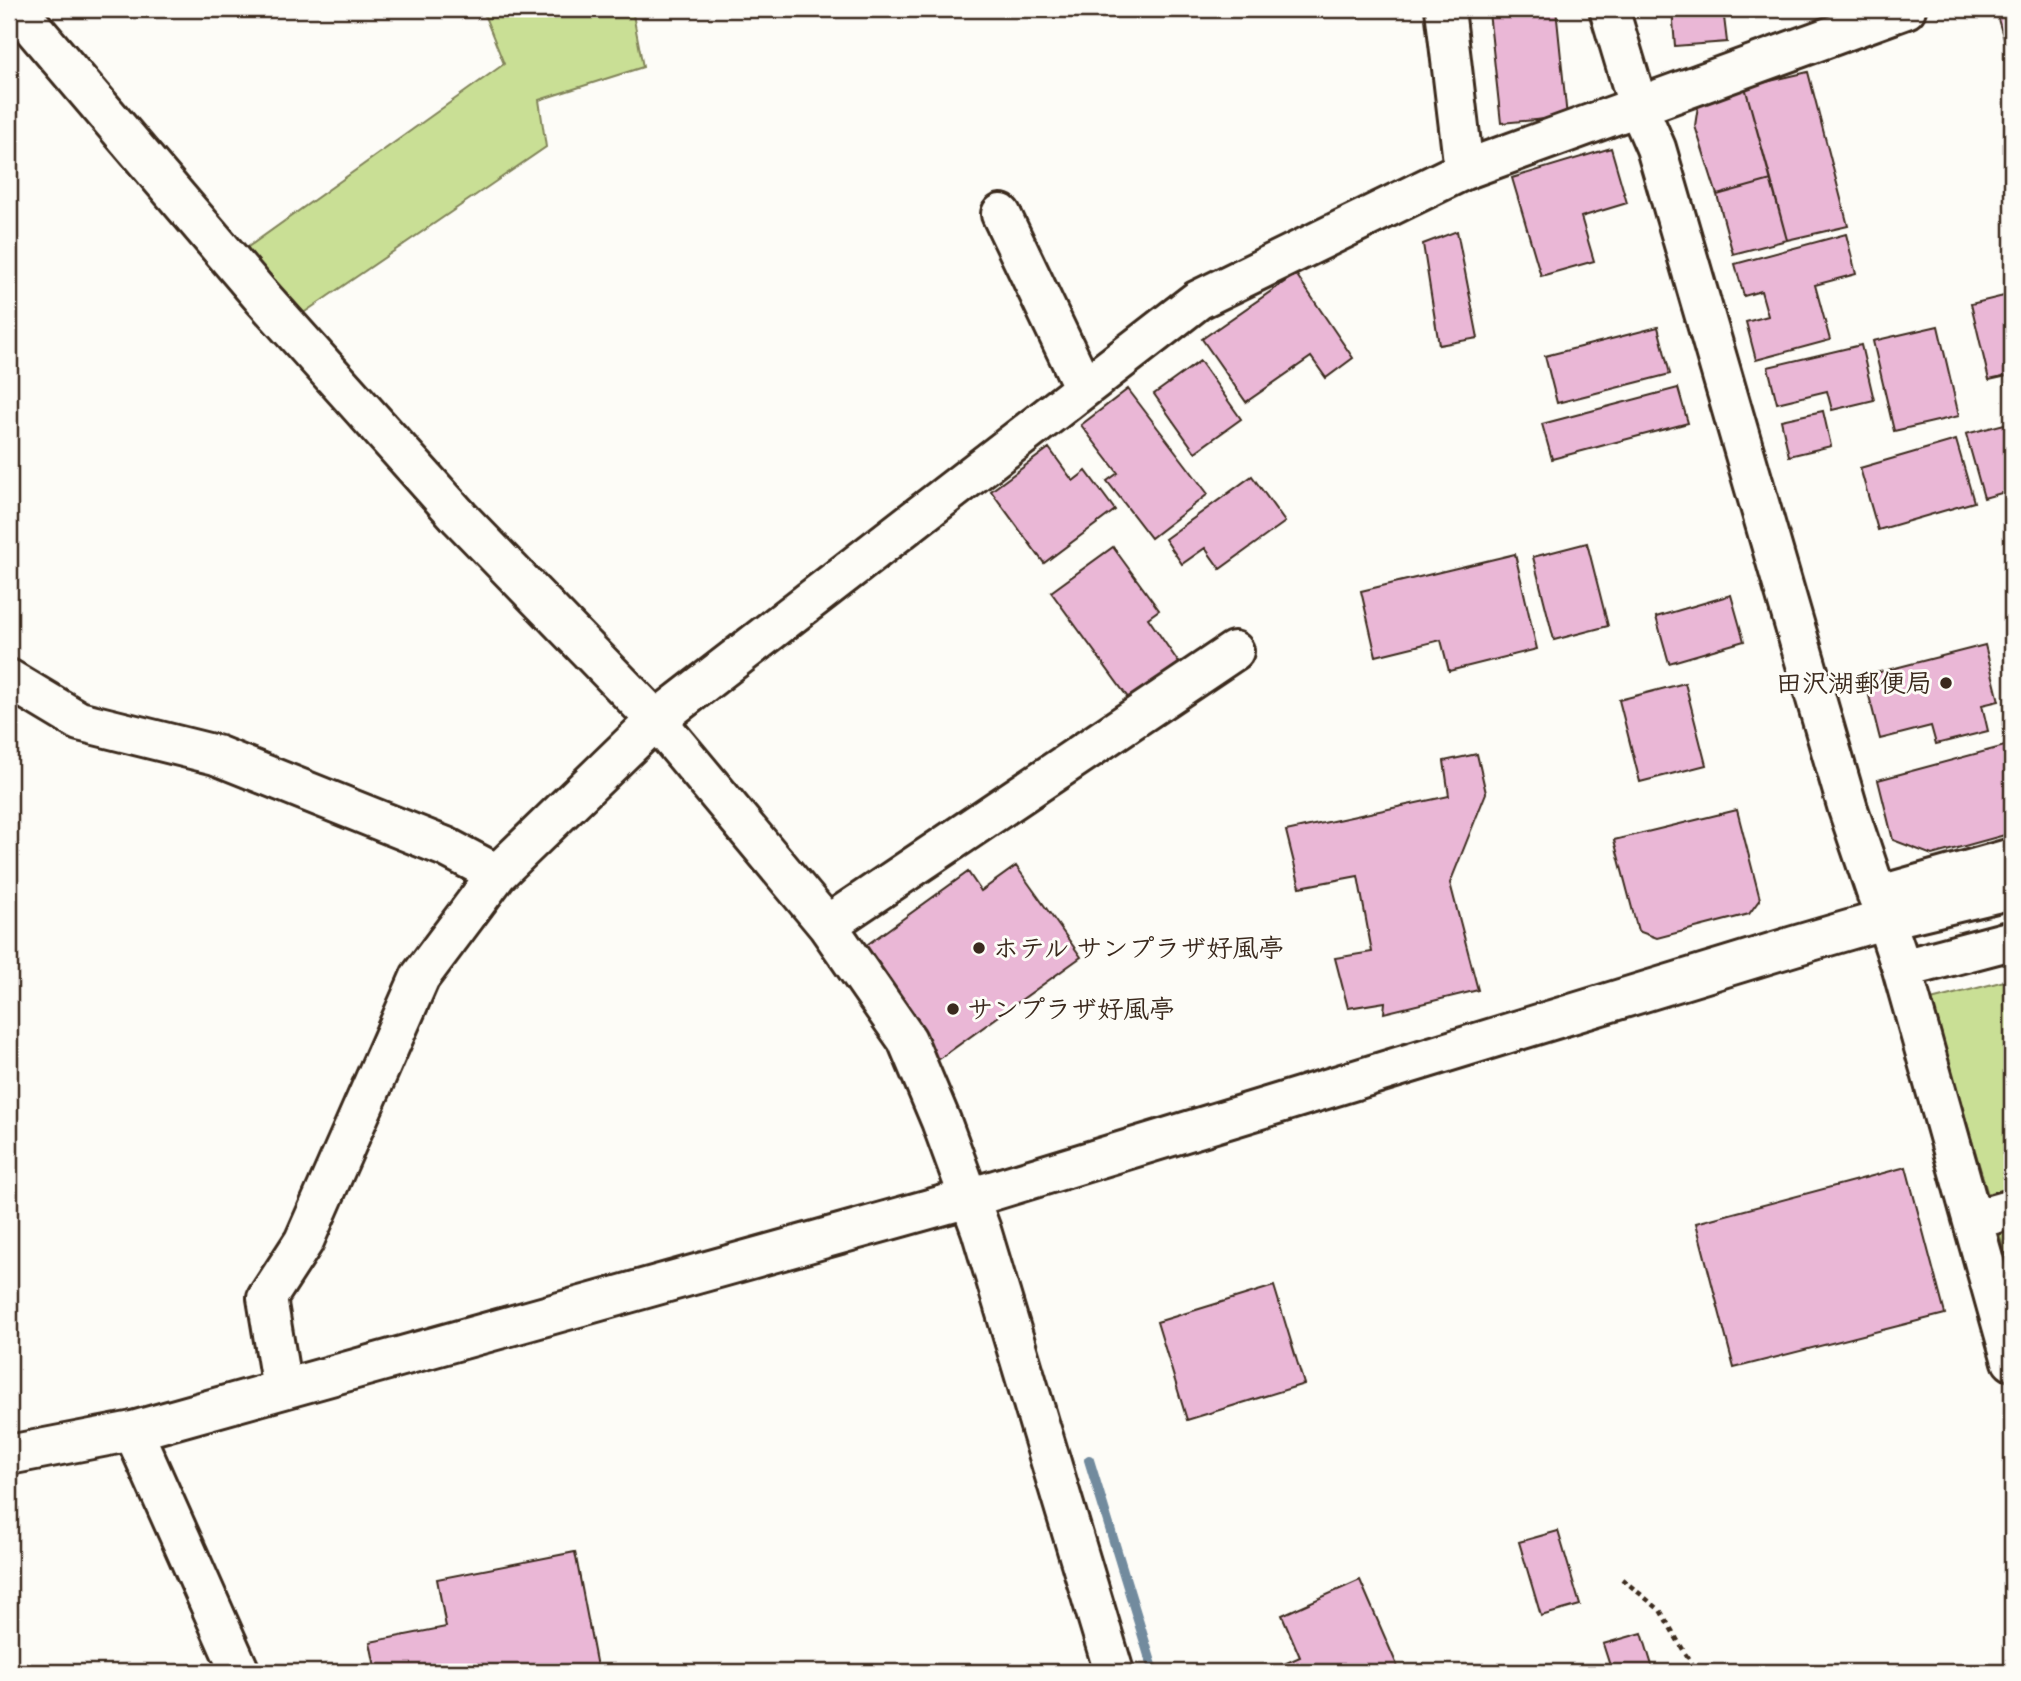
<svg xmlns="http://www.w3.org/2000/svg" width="2021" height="1681" viewBox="0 0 2021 1681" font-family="Sriracha,'Klee One',sans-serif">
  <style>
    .green { fill: #c9df95; stroke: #82845a; stroke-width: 2 }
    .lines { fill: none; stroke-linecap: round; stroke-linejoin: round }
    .stream { stroke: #728b9e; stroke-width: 10 }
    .building { fill: #eab7d6; stroke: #3b2a1e; stroke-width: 2 }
    .minor-casing { stroke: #3b2a1e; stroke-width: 44 }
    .path { stroke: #3b2a1e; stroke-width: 4.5; stroke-dasharray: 5 5; stroke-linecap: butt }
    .minor { stroke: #fdfcf7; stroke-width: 38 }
    .poi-dot { fill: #3b2a1e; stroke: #fdfcf7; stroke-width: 2.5 }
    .labels { text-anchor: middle; stroke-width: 6; stroke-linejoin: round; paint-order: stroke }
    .poi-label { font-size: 26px; font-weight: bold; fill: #3b2a1e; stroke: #fdfcf7; text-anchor: start }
  </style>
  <rect width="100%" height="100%" fill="#fdfcf7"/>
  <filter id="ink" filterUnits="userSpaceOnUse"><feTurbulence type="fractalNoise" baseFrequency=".0143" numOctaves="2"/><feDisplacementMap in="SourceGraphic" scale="14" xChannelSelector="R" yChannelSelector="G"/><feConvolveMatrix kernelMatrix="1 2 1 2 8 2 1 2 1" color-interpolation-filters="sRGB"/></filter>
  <g filter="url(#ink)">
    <path class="green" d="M 482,9 L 632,9 L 643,67 L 539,100 L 546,147 L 299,316 L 241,252 L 504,64 Z
      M 2012,979 L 2012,1259 L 2007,1260 L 1931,1000 Z"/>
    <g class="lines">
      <path class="stream" d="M 1089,1460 L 1154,1672"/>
    </g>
    <path class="building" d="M 1527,9 L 1556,9 L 1567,117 L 1501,123 L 1489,12 Z
      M 1672,9 L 1723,9 L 1727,42 L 1675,46 Z
      M 1995,9 L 2012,9 L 2012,66 Z
      M 1808,72 L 1848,226 L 1787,240 L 1745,87 Z
      M 1745,87 L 1771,180 L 1717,195 L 1695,126 L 1699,99 Z
      M 1611,148 L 1627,203 L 1581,217 L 1594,261 L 1541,276 L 1512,178 Z
      M 1771,180 L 1787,240 L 1733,254 L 1717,195 Z
      M 1457,231 L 1478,338 L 1439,345 L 1423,244 Z
      M 1846,234 L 1856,274 L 1815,285 L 1830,340 L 1756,360 L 1746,322 L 1768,316 L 1761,291 L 1744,296 L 1735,264 Z
      M 1296,274 L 1353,358 L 1326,378 L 1311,357 L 1246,402 L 1202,339 Z
      M 2012,294 L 2012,375 L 1989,380 L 1971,304 Z
      M 1938,326 L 1959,416 L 1894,431 L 1873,341 Z
      M 1658,327 L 1670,374 L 1557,403 L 1545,356 Z
      M 1861,345 L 1874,400 L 1832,410 L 1827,391 L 1777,403 L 1768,367 Z
      M 1200,361 L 1241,419 L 1195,452 L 1154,394 Z
      M 1678,388 L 1688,423 L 1552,459 L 1542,424 Z
      M 1128,389 L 1208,494 L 1151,538 L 1107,481 L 1118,473 L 1081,425 Z
      M 1823,411 L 1831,446 L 1789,456 L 1781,420 Z
      M 2012,422 L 2012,490 L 1984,498 L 1966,434 Z
      M 1956,440 L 1974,502 L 1878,530 L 1860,468 Z
      M 1049,448 L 1073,481 L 1086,471 L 1115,510 L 1044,563 L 991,491 Z
      M 1252,476 L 1285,522 L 1220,569 L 1205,548 L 1182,564 L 1165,539 Z
      M 1587,543 L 1608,626 L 1554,640 L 1533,557 Z
      M 1113,547 L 1159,610 L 1148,618 L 1179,663 L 1129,699 L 1051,592 Z
      M 1515,554 L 1537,649 L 1449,671 L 1441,640 L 1376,656 L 1361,591 Z
      M 1731,595 L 1744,641 L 1669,663 L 1656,617 Z
      M 1985,645 L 1999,701 L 1982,705 L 1988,731 L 1936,744 L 1931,726 L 1880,739 L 1864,676 Z
      M 1685,683 L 1706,765 L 1640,782 L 1619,700 Z
      M 2012,744 L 2012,833 L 1932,855 L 1893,840 L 1878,780 Z
      M 1477,754 L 1486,793 L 1450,883 L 1478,990 L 1384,1013 L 1385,1002 L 1348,1008 L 1335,958 L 1372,952 L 1358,876 L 1300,887 L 1286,831 L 1449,796 L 1444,761 Z
      M 1737,810 L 1760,899 L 1749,914 L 1657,938 L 1638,931 L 1614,840 Z
      M 1016,866 L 1081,957 L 935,1062 L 857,952 L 968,872 L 981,891 Z
      M 1906,1167 L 1945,1314 L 1734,1368 L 1696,1223 Z
      M 1274,1286 L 1304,1384 L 1187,1420 L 1157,1322 Z
      M 1558,1531 L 1580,1605 L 1541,1616 L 1519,1542 Z
      M 575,1552 L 598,1672 L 376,1672 L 370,1642 L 446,1627 L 437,1579 Z
      M 1360,1580 L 1400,1672 L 1266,1672 L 1300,1657 L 1282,1615 Z
      M 1642,1633 L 1654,1672 L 1612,1672 L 1603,1644 Z"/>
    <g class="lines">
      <g class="minor-casing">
        <path id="minor" d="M 17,9 L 262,297 L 460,518 L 656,720 L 827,925 L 907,1040 L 941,1121 L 981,1230 L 1114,1672
          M 1445,9 L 1464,170
          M 1609,9 L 1639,109 L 1656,148 L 1848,809 L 1902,969 L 2012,1361
          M 1001,214 L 1083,386
          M 9,679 L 79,721 L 216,755 L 446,847 L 497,874
          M 1877,896 L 2012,858
          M 827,925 L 1234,651
          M 1902,969 L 2012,940
          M 1973,1220 L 2012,1209
          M 282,1389 L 267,1298 L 304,1241 L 420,977 L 497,874 L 656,720 L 1198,300 L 1464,170 L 1906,9
          M 133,1431 L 240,1672
          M 9,1455 L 133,1431 L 969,1198 L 1794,946 L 1883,920 L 2012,889"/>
      </g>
      <path class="path" d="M 1622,1579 L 1660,1610 L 1696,1672"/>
      <use href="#minor" class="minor"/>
    </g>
  </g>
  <g class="poi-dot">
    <circle cx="1946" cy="683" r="7"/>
    <circle cx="979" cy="948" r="7"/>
    <circle cx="953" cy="1009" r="7"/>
  </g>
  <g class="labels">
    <g class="poi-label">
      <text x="1932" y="692" text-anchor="end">田沢湖郵便局</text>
      <text x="993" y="957">ホテル サンプラザ好風亭</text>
      <text x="967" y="1018">サンプラザ好風亭</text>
    </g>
  </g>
  <rect width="2021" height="1681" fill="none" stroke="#fdfcf7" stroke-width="35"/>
  <rect x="18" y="18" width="1986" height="1646" fill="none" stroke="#3b2a1e" stroke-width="2.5" filter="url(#ink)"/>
</svg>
